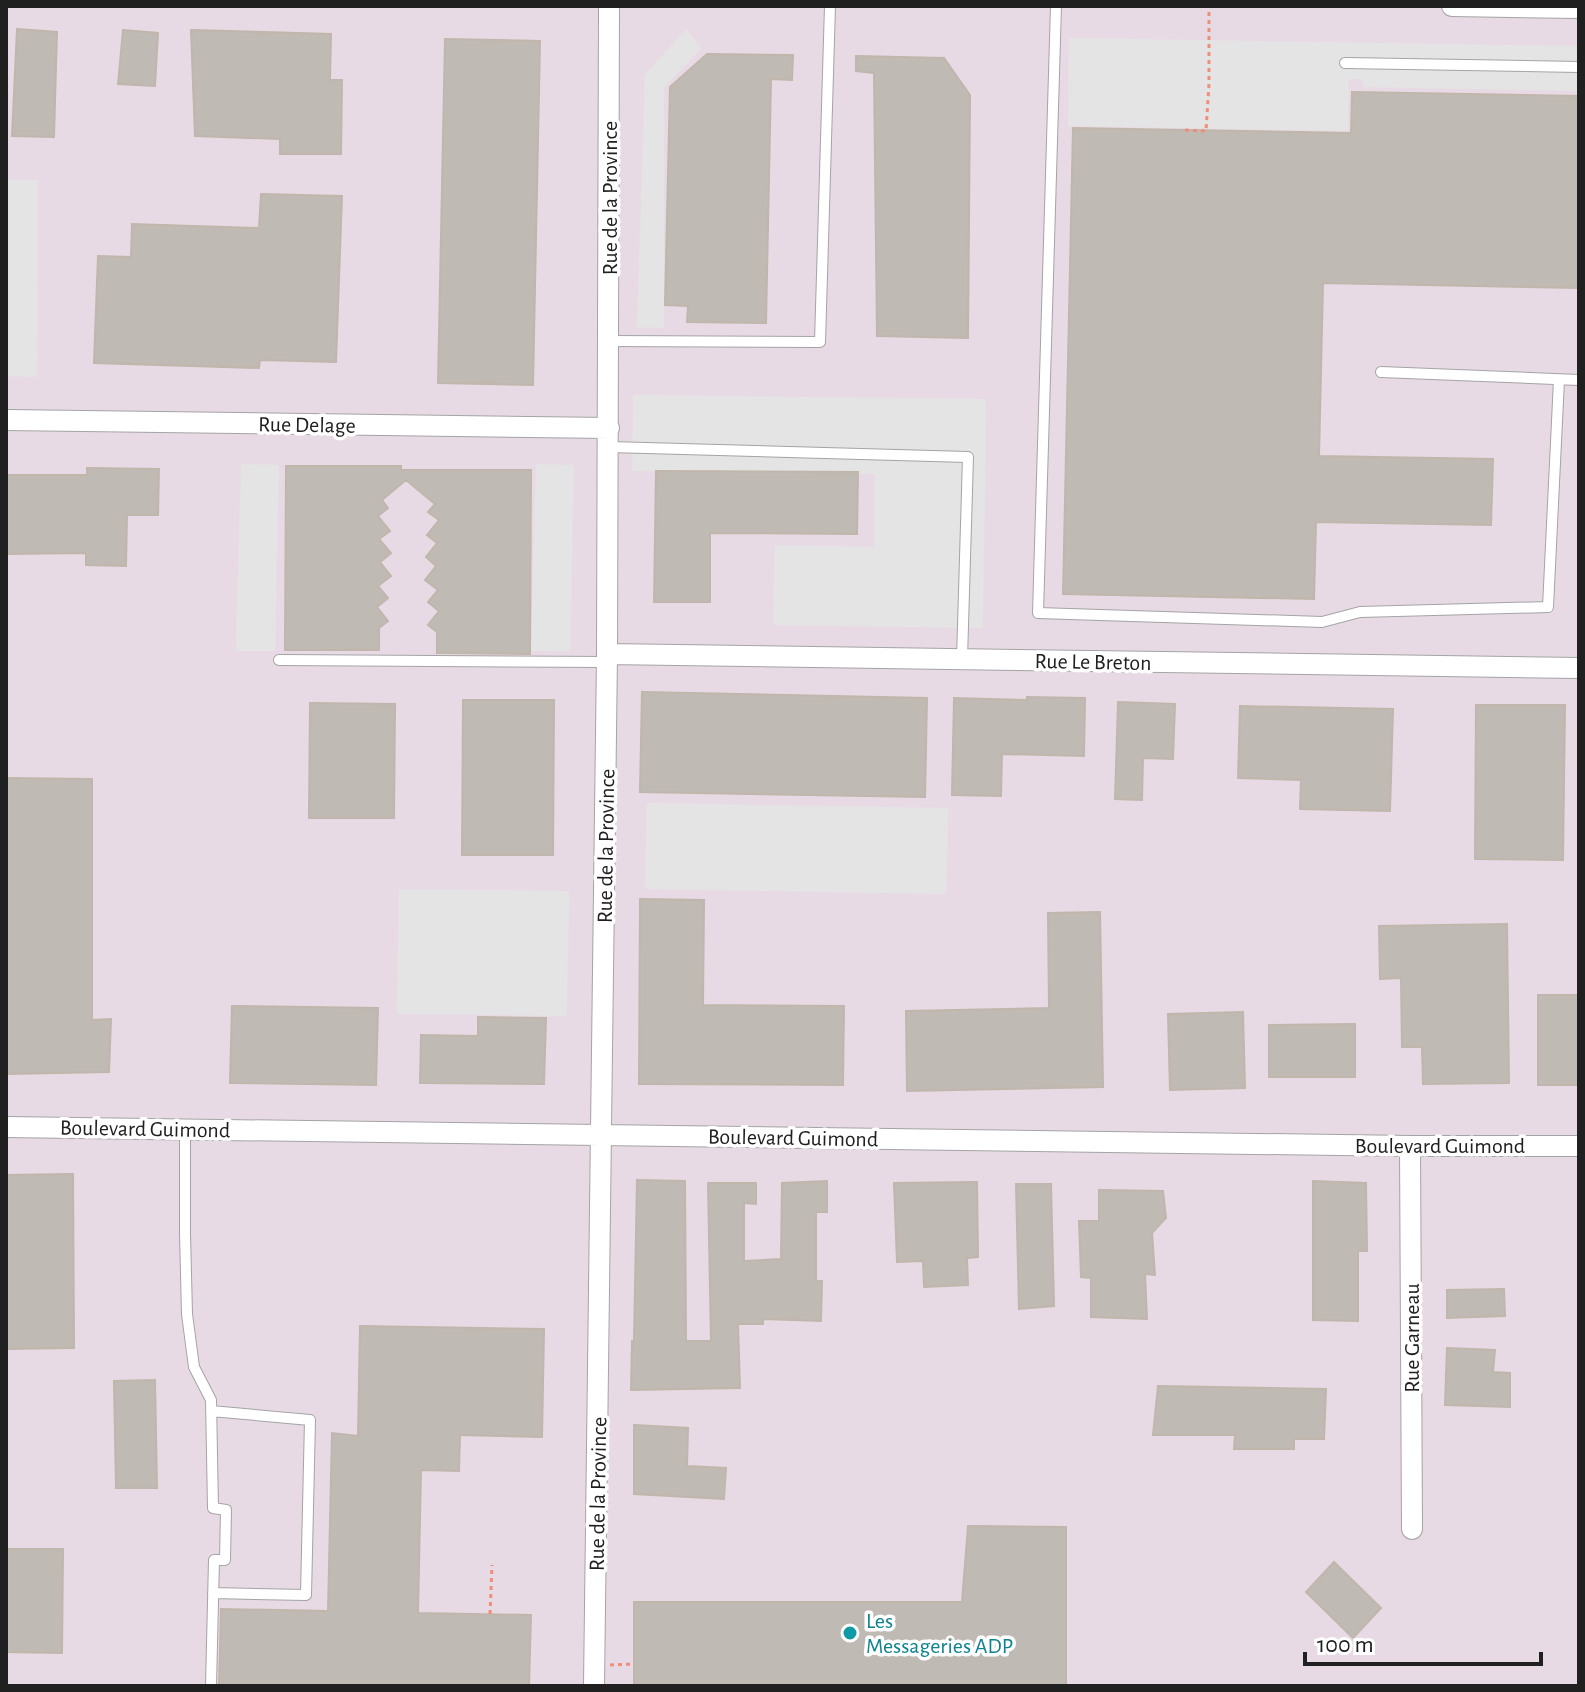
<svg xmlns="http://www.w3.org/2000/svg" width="1585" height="1692" viewBox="0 0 1585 1692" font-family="'Alegreya Sans',sans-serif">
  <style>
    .industrial { fill: #e8dae4 }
    .parking { fill: #e4e4e4 }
    .building { fill: #c0bab4; stroke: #c0b6ab; stroke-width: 2 }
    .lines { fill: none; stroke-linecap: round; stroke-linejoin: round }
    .lane-casing { stroke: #a4a4a4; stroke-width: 12 }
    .street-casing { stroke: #a4a4a4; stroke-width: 22 }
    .path { stroke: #ee8e7a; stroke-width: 3; stroke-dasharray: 4 4; stroke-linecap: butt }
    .lane { stroke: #fff; stroke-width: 10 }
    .street { stroke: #fff; stroke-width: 20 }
    .culture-dot { fill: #0f9aa8; stroke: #fff; stroke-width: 3 }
    .labels { text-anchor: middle; stroke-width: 7; stroke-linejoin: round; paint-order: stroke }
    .street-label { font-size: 22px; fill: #202020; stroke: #fff }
    .culture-label { font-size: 22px; fill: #0d838f; stroke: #fff; text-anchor: start }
  </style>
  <rect width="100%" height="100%" fill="#f0eee7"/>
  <path class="industrial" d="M 6,6 L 1579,6 L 1579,1686 L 6,1686 Z"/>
  <path class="parking" d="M 686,29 L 701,48 L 664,88 L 664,328 L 637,327 L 645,75 Z
    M 1069,38 L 1579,46 L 1579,91 L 1363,87 L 1362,79 L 1349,79 L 1348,131 L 1068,126 Z
    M 6,180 L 38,180 L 37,377 L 6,376 Z
    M 633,395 L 986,399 L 983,628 L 773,625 L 775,545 L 874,547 L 875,474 L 632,471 Z
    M 241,464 L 279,465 L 275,651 L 236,651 Z
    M 536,464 L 574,465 L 570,651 L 531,651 Z
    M 647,803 L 948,808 L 946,894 L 645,889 Z
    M 399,889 L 569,891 L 567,1016 L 397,1014 Z"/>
  <path class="building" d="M 17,29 L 57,32 L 54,137 L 12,136 Z
    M 123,30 L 158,33 L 155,86 L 118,84 Z
    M 191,30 L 331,34 L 330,80 L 342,80 L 341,154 L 280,154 L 280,139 L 195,136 Z
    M 445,39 L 540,41 L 533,385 L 438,383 Z
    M 707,54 L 793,55 L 792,80 L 771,79 L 766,323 L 687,322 L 688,306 L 665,305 L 670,87 Z
    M 856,56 L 944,58 L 970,95 L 968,338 L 877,336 L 874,73 L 856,71 Z
    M 1352,92 L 1579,96 L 1579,288 L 1323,283 L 1319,456 L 1493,459 L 1491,525 L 1316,522 L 1314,599 L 1063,594 L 1073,128 L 1351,133 Z
    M 261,194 L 342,196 L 336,362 L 260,360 L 259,368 L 94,363 L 98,256 L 131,257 L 132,224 L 259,228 Z
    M 286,466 L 401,466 L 401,470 L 531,470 L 530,654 L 437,653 L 437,632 L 428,625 L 439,611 L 428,602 L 438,590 L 425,580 L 436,566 L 426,557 L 437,543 L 427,535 L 439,520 L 428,512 L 435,504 L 406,480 L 382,500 L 388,508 L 378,516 L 390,531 L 379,539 L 391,553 L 380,562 L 391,576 L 378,586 L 388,598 L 377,607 L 388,621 L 379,628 L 379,650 L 285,650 Z
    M 87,468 L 159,469 L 158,515 L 127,515 L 126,566 L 86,565 L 86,553 L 6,554 L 6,475 L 87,475 Z
    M 656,471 L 858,472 L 857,534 L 710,533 L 710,602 L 654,602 Z
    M 642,692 L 927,698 L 925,797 L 640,792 Z
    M 1027,697 L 1085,698 L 1084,756 L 1002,754 L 1001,796 L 952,795 L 954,698 L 1027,700 Z
    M 463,700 L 554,700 L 553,855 L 462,855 Z
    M 1118,702 L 1175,704 L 1173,759 L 1143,758 L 1142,800 L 1115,799 Z
    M 310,703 L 395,704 L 394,818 L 309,818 Z
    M 1476,705 L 1565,705 L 1563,860 L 1475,859 Z
    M 1240,706 L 1393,709 L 1390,811 L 1300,809 L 1301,780 L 1238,778 Z
    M 6,778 L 92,779 L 92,1020 L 111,1019 L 109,1072 L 6,1074 Z
    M 640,899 L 704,900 L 703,1005 L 844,1006 L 843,1085 L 639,1084 Z
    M 1100,912 L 1103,1087 L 907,1091 L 906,1011 L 1049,1008 L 1048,913 Z
    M 1507,924 L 1509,1083 L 1423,1084 L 1422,1047 L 1402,1047 L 1401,978 L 1380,979 L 1379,926 Z
    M 1538,995 L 1579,995 L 1579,1085 L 1538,1085 Z
    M 232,1006 L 378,1008 L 376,1085 L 230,1083 Z
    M 1243,1012 L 1245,1088 L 1170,1090 L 1168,1014 Z
    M 478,1017 L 546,1018 L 544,1084 L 420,1083 L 421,1035 L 478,1036 Z
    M 1355,1024 L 1355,1077 L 1269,1077 L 1269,1025 Z
    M 73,1174 L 74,1348 L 6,1349 L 6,1175 Z
    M 637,1180 L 685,1181 L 686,1341 L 711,1341 L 708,1183 L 756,1183 L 756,1204 L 744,1203 L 744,1261 L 781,1259 L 782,1183 L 827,1181 L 827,1212 L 816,1212 L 816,1281 L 822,1281 L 821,1321 L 763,1319 L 763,1324 L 738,1324 L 740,1388 L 631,1390 L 632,1341 L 634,1341 Z
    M 1313,1181 L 1366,1183 L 1367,1251 L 1358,1251 L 1358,1321 L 1313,1320 Z
    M 977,1182 L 978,1257 L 967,1258 L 968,1285 L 924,1287 L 923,1261 L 897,1262 L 894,1183 Z
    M 1016,1184 L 1051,1184 L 1054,1306 L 1019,1309 Z
    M 1099,1190 L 1163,1191 L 1166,1218 L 1152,1233 L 1155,1275 L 1145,1274 L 1147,1319 L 1091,1317 L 1091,1278 L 1081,1277 L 1079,1221 L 1099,1221 Z
    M 1504,1289 L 1505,1316 L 1447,1318 L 1447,1290 Z
    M 360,1326 L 544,1329 L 542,1437 L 460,1435 L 459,1471 L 421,1470 L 418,1613 L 531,1615 L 529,1686 L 219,1686 L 221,1609 L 328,1611 L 332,1433 L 358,1436 Z
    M 1447,1348 L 1495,1350 L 1493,1372 L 1510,1373 L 1510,1407 L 1445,1405 Z
    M 155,1380 L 157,1488 L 116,1488 L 114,1381 Z
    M 1158,1386 L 1326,1389 L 1324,1439 L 1294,1439 L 1294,1449 L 1234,1449 L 1235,1435 L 1153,1435 Z
    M 634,1425 L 688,1428 L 687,1466 L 726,1468 L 724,1499 L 634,1494 Z
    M 968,1526 L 1066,1527 L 1066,1686 L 634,1686 L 634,1602 L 962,1602 Z
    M 6,1549 L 63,1549 L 62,1653 L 6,1652 Z
    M 1334,1562 L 1381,1608 L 1353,1638 L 1306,1592 Z"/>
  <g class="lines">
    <g class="lane-casing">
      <path id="lane" d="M 1056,6 L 1038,613 L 1322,622 L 1360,612 L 1548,607 L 1559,380
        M 1345,63 L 1579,67
        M 609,341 L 820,342 L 830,6
        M 1381,372 L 1579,380
        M 609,447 L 968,457 L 962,659
        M 279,660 L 607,662
        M 185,1129 L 185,1233 L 187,1314 L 194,1367 L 211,1400 L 213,1508 L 226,1510 L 225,1560 L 214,1560 L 211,1686
        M 211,1411 L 310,1420 L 306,1595 L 213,1593"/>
    </g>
    <g class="street-casing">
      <path id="street" d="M 1452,6 L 1579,8
        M 6,420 L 609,428
        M 607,654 L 1579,668
        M 6,1127 L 1410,1146 L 1579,1146
        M 1410,1146 L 1412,1529
        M 594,1686 L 607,654 L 609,6"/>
    </g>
    <path class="path" d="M 1185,130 L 1206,131 L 1209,84 L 1209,12
      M 490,1614 L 492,1565
      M 610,1665 L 634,1664"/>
    <use href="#lane" class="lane"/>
    <use href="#street" class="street"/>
  </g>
  <circle class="culture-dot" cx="850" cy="1633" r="8"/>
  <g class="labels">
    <g class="street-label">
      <text transform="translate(609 198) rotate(-90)" y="8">Rue de la Province</text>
      <text transform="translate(307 424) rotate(1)" y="8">Rue Delage</text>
      <text transform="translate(1093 661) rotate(1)" y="8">Rue Le Breton</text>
      <text transform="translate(605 846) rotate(-89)" y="8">Rue de la Province</text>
      <text transform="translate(145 1128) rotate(1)" y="8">Boulevard Guimond</text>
      <text transform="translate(793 1137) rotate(1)" y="8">Boulevard Guimond</text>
      <text x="1440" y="1153">Boulevard Guimond</text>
      <text transform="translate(1411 1338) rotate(-90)" y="8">Rue Garneau</text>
      <text transform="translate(597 1494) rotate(-89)" y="8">Rue de la Province</text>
    </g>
    <g class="culture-label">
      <text x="866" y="1628">Les<tspan x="866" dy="25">Messageries ADP</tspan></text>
    </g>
  </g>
  <rect width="1585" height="1692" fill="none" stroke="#202020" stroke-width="16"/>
  <path d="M1305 1652v12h236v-12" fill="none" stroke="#202020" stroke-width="4"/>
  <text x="1317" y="1652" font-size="24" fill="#202020" stroke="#ffffff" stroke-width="6" paint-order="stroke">100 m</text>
</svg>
